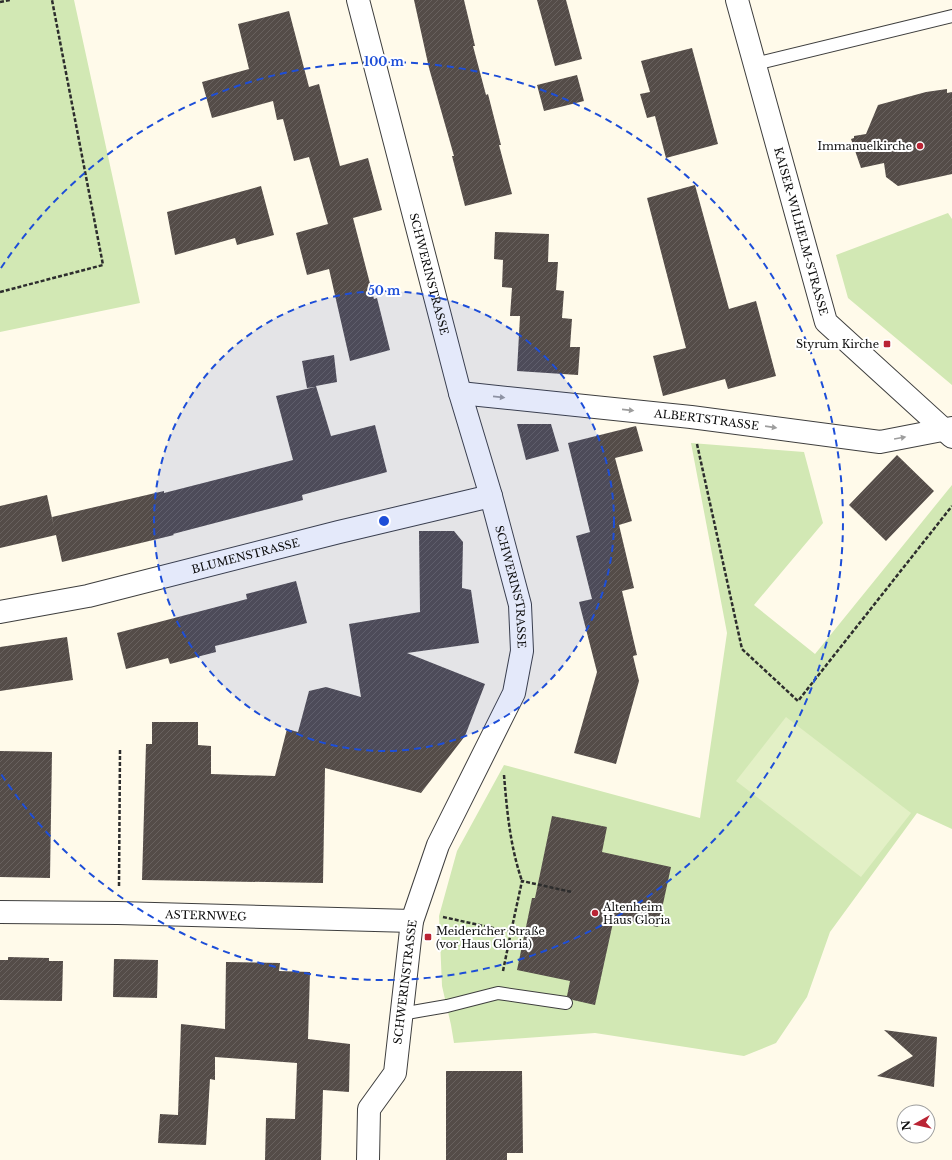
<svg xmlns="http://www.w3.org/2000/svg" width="952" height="1160" viewBox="0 0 952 1160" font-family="'Libre Baskerville',serif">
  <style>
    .grass { fill: #d2e8b4 }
    .pitch { fill: #e3f0c6 }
    .building { fill: url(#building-hatch) }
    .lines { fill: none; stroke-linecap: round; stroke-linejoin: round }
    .service-casing { stroke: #3e3e3e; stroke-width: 14 }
    .minor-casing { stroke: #3e3e3e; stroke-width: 24 }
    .tertiary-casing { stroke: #3e3e3e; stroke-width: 24 }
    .path { stroke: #2d2d2d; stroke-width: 2.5; stroke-dasharray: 4 2; stroke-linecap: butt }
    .service { stroke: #fff; stroke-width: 12 }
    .minor { stroke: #fff; stroke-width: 22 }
    .tertiary { stroke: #fff; stroke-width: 22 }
    .oneway { fill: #9d9d9d }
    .ring { fill: none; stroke: #1d4ed8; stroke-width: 2; stroke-dasharray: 7 5 }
    .poi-dot { fill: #ba2434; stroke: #fff; stroke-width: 1.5 }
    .labels { text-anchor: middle; stroke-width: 4; stroke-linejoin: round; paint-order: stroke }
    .poi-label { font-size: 11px; fill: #0b0b0b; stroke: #fff; text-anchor: end }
    .street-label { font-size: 11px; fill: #0b0b0b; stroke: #fff }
    .centre { fill: #1d4ed8; stroke: #fff; stroke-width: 2 }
    .ring-label { font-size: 12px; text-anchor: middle; font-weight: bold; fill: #1d4ed8; stroke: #fff; stroke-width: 4; stroke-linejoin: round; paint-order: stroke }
  </style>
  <defs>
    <pattern id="building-hatch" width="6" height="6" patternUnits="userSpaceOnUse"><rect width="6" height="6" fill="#544c48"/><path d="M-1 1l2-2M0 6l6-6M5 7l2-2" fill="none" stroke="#68615e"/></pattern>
  </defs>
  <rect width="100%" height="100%" fill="#fffaea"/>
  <path class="grass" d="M 0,0 L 74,0 L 140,303 L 0,332 Z
    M 948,213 L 952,219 L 952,385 L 848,298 L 836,255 Z
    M 691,443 L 804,452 L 823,523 L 754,605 L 815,654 L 952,485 L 952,829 L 917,813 L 830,932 L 807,997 L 776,1043 L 744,1056 L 595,1033 L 454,1043 L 451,1025 L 442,986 L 439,916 L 457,851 L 504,765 L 700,818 L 727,633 Z"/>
  <path class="pitch" d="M 786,717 L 911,813 L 861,877 L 736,781 Z"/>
  <path class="building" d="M 414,0 L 464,0 L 475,46 L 473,46 L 486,95 L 488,94 L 501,145 L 499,145 L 512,194 L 465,206 L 452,156 L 454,156 L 429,68 Z
    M 537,0 L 566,0 L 582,59 L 555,66 Z
    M 289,11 L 309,87 L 319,84 L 340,166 L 368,158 L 382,210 L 353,218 L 374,299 L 377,298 L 390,350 L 350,361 L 329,269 L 307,275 L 296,233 L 328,224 L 309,157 L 294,161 L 283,119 L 277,120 L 273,101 L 212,118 L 202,82 L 249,69 L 238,24 Z
    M 692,48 L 718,144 L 666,158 L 655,116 L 647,118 L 640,94 L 650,92 L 641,61 Z
    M 577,75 L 584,101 L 544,111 L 537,85 Z
    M 947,89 L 947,93 L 952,92 L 952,174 L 898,186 L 886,177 L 884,163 L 861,168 L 851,139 L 854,138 L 854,136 L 866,134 L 878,105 L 926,92 Z
    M 695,185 L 729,309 L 756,301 L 776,376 L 728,389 L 725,379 L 663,396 L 653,356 L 686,348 L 647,198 Z
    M 261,186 L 274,235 L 237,245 L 235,238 L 175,255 L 167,212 Z
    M 495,232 L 549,234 L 548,262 L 558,262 L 556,290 L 564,291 L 562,318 L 572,319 L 570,347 L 580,347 L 578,375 L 517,371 L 520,316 L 510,316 L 512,288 L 502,287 L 503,260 L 494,259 Z
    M 334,355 L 337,382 L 316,386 L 331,436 L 375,425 L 387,472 L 302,495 L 303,500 L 173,534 L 174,535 L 62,562 L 56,535 L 0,548 L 0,506 L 47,495 L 54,527 L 52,517 L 164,491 L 164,493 L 293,460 L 276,396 L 315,387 L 307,388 L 302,361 Z
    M 517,424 L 551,424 L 559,451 L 526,460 Z
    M 636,426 L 643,451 L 615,458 L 632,521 L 619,525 L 634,588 L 622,591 L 637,655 L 633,656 L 639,681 L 616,764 L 574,753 L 597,672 L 579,602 L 592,599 L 576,536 L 590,532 L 568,443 Z
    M 897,455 L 934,491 L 886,541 L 849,505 Z
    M 419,531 L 454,531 L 463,542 L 462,588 L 471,590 L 479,643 L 407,653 L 485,684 L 465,736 L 421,793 L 325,768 L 323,883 L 142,880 L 146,744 L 152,744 L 152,722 L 198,722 L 198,745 L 211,746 L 211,774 L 275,776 L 287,729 L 298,732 L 309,691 L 326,687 L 361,697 L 349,624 L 420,612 Z
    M 296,581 L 307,623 L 215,646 L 216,652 L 170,664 L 168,658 L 126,669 L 117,633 L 247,599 L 246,594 Z
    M 67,637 L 73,680 L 0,691 L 0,647 Z
    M 0,751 L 52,752 L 50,878 L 0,877 Z
    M 552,816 L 607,827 L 602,852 L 671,867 L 658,927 L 614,918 L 595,1005 L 573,1000 L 567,996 L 570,981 L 517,970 L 532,898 L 535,898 Z
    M 8,957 L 49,958 L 49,961 L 63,961 L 62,1001 L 0,1000 L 0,960 L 8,960 Z
    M 114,959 L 158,960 L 157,998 L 113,997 Z
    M 226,962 L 280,963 L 279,971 L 310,972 L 308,1039 L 350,1044 L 349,1092 L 323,1090 L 321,1160 L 265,1160 L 266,1118 L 295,1119 L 297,1063 L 215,1057 L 215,1080 L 210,1079 L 206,1145 L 158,1143 L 160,1114 L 178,1115 L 181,1024 L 225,1029 Z
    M 884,1030 L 937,1037 L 934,1087 L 877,1076 L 913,1056 Z
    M 446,1071 L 522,1071 L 523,1153 L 507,1153 L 507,1160 L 446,1160 Z"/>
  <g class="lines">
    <g class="service-casing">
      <path id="service" d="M 755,64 L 952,16
        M 401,1014 L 447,1006 L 498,993 L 566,1003"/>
    </g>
    <g class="minor-casing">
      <g id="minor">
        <path id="s1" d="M 358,0 L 460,393 L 491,496 L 520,605 L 522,651 L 514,693 L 438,845 L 412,921 L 395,1073 L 369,1109 L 368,1160"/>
        <path id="s2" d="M 460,393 L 691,417 L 880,442 L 952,428"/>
        <path id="s3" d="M 0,612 L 88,596 L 339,532 L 491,496"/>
        <path id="s4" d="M 0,912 L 118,913 L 412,921"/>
      </g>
    </g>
    <g class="tertiary-casing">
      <g id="tertiary">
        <path id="s5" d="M 737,0 L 826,322 L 952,437"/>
      </g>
    </g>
    <path class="path" d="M 0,2 L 10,0
      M 0,292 L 103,265 L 52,0
      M 697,444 L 742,649 L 798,701 L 952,506
      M 504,775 C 507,811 510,846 522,881
      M 119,886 L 120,750
      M 443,917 L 511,932 L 522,881 L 572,892
      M 503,971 L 511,932 L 524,935"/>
    <use href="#service" class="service"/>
    <use href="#minor" class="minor"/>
    <use href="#tertiary" class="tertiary"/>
  </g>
  <defs><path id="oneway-solid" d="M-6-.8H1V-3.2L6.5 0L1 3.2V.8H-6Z"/></defs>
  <g class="oneway">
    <use href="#oneway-solid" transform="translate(499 397) rotate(6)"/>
    <use href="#oneway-solid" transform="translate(628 410) rotate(6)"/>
    <use href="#oneway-solid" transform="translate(771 427) rotate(8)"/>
    <use href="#oneway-solid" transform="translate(900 438) rotate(-10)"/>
  </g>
  <circle cx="384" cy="521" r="230" fill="#1d4ed8" fill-opacity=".12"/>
  <g class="ring">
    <circle cx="384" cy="521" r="230"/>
    <path d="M1 268A459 459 0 1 1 1 774"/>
  </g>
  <g class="poi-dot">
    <circle cx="920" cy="146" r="4"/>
    <rect x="883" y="340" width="8" height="8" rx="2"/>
    <circle cx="595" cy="913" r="4"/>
    <rect x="424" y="933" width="8" height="8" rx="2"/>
  </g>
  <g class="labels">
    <g class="poi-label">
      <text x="912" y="150">Immanuelkirche</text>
      <text x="879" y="348">Styrum Kirche</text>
      <text x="603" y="911" text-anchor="start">Altenheim<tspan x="603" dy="13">Haus Gloria</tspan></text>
      <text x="436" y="935" text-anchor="start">Meidericher Straße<tspan x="436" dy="13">(vor Haus Gloria)</tspan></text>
    </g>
    <g class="street-label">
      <text dy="4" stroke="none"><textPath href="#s5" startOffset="240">KAISER-WILHELM-STRASSE</textPath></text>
      <text dy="4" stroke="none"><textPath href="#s1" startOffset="283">SCHWERINSTRASSE</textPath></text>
      <text dy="4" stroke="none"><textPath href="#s2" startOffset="248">ALBERTSTRASSE</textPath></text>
      <text dy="4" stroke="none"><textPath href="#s3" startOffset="252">BLUMENSTRASSE</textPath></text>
      <text dy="4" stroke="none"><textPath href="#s1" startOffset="607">SCHWERINSTRASSE</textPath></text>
      <text dy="4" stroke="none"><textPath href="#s4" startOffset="206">ASTERNWEG</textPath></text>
      <text transform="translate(405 982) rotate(-83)" y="4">SCHWERINSTRASSE</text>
    </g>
  </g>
  <circle cx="384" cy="521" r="6" class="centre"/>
  <g class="ring-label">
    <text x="384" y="66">100 m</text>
    <text x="384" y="295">50 m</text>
  </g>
  <g transform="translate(916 1124) rotate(262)"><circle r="19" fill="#ffffff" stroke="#9d9d9d"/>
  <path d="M0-3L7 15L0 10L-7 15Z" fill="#ba2434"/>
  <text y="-6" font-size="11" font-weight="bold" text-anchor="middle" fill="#0b0b0b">N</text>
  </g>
</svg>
